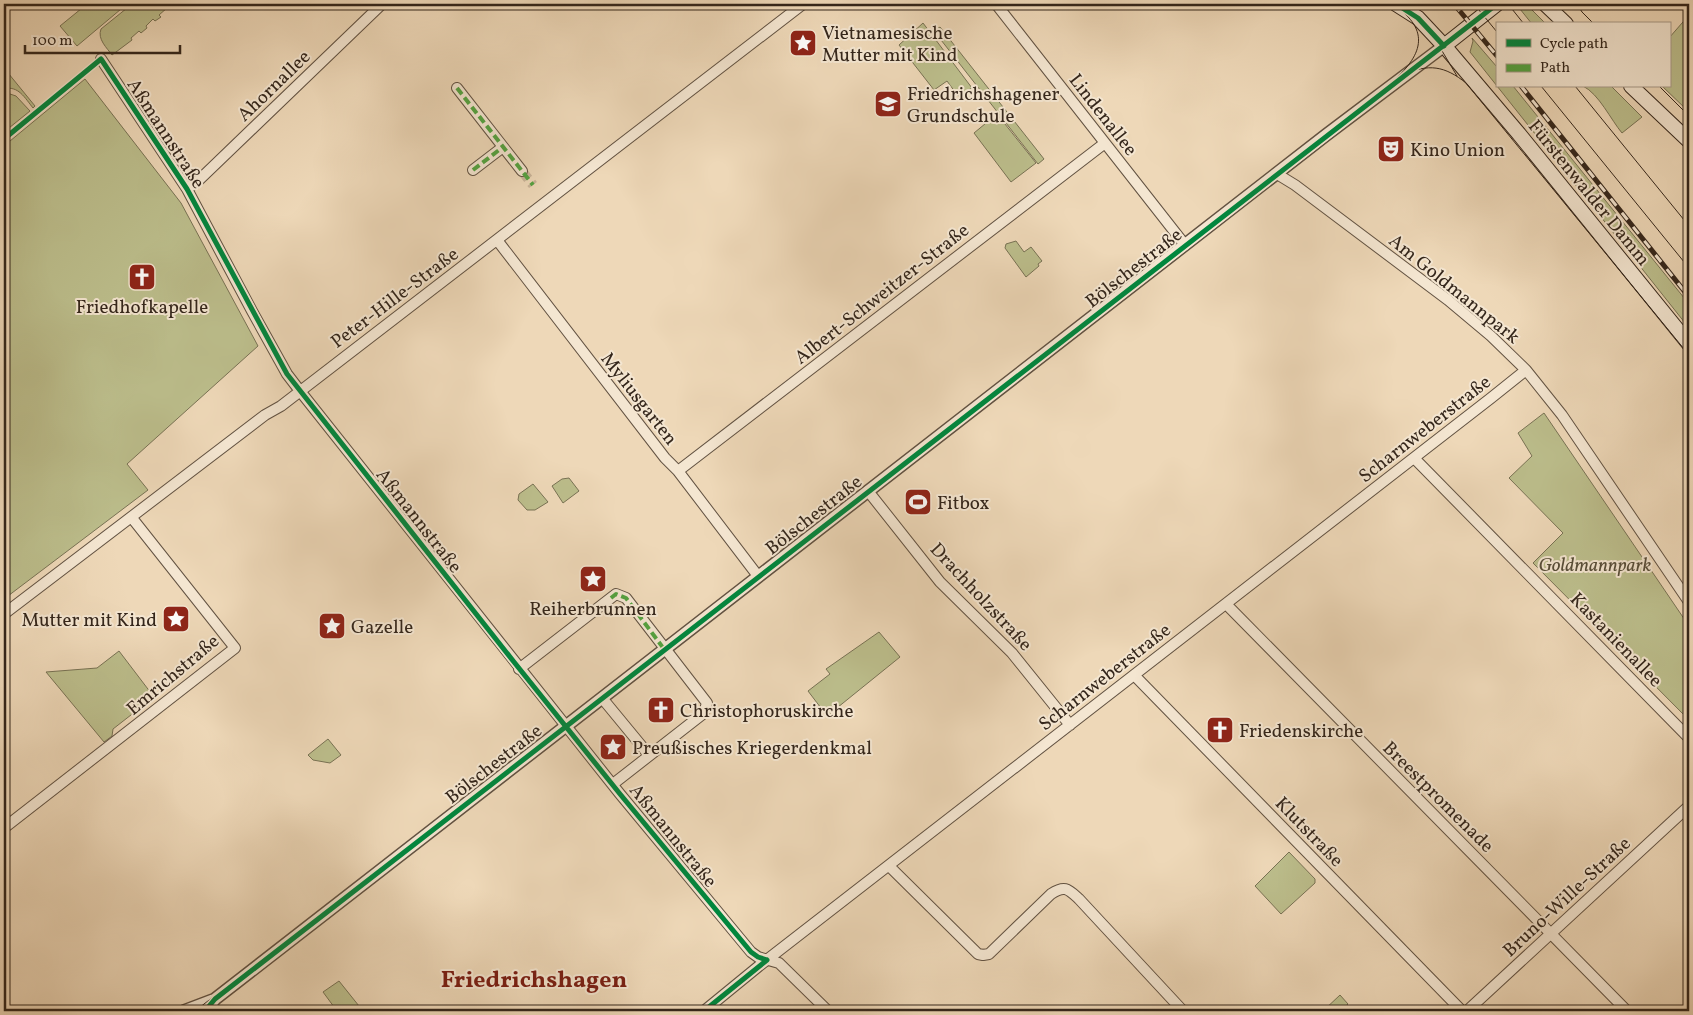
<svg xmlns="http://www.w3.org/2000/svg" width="1693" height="1015" viewBox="0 0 1693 1015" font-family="Vollkorn,serif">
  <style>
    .green { fill: #bcbe8c; stroke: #787254 }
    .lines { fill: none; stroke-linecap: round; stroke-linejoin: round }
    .minor-tunnel { stroke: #c9b499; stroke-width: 10; stroke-dasharray: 10 5; stroke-linecap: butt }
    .minor-casing { stroke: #625242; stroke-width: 12 }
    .tertiary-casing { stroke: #625242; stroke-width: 14 }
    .secondary-casing { stroke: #34261b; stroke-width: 16 }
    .minor { stroke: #f4e6d1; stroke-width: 10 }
    .tertiary { stroke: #f4e6d1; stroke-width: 11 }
    .secondary { stroke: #f4e6d1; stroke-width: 14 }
    .tram { stroke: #34261b; stroke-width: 1 }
    .rail-casing { stroke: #34261b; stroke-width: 5 }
    .rail { stroke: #f4e6d1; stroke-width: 3; stroke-dasharray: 9; stroke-linecap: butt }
    .quiet { stroke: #53a340; stroke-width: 4; stroke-dasharray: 8 4; stroke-linecap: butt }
    .cycleway-casing { stroke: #f4e6d1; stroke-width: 8 }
    .cycleway { stroke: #00873e; stroke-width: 5 }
    .labels { text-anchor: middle; stroke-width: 4; stroke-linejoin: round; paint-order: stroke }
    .poi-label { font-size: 19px; fill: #34261b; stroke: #f4e6d1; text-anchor: start }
    .street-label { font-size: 19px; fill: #34261b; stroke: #f4e6d1 }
    .park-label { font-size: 19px; font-style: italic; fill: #564c37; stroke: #f4e6d1 }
    .district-label { font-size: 24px; font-weight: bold; fill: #7a1f14; stroke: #f4e6d1 }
  </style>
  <rect width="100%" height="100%" fill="#eed8b8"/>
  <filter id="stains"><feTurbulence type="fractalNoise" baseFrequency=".004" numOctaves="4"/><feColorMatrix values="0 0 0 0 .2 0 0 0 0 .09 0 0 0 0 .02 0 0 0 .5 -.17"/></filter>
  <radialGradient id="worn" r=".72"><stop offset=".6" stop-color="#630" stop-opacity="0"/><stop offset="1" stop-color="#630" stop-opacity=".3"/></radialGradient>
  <path class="green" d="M 87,4 L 127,4 L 77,46 L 60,26 Z
    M 132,4 L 175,5 L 169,9 L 167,8 L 159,15 L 161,17 L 155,21 L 153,19 L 146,26 L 147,28 L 141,33 L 139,31 L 131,38 L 132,40 L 112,55 C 107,48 97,39 101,29 Z
    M 1516,4 L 1529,7 L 1546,24 L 1532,24 Z
    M 1689,15 L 1689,112 L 1662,86 L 1669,86 L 1669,38 Z
    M 923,23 L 972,88 L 958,96 L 947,81 L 934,90 L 899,45 Z
    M 940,27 L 1044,159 L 1038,164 L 934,31 Z
    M 1472,38 L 1497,67 L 1497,86 L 1470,52 L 1473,41 Z
    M 4,68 L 35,106 L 33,108 C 25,98 18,85 4,89 Z
    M 85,79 L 181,203 L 258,346 L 127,464 L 148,490 L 4,599 L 4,146 Z
    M 1497,86 L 1513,86 L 1689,304 L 1689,328 Z
    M 1583,86 L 1611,86 L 1642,117 L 1622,133 C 1611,120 1599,94 1583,86 Z
    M 7,93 L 16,96 L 30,111 L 4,132 L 4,95 Z
    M 997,114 L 1036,163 L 1011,182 L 974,133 Z
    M 1016,241 L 1024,252 L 1031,247 L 1042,261 L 1038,264 L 1039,266 L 1026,277 L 1005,248 L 1006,244 Z
    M 1544,413 L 1689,626 L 1689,720 L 1533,563 L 1563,533 L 1509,478 L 1532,456 L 1518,433 Z
    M 569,478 L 579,491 L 563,503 L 552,486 L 562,479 Z
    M 533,484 L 548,502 L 535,510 L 527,510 L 518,500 L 519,494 Z
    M 879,632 L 900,657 L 827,716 L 808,691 L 830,674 L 826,669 Z
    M 119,651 L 154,697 L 113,729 L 112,736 L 104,742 L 46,672 L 97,668 Z
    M 328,739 L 341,755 L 330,763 L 313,760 L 308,755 Z
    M 1289,852 L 1315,879 L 1315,883 L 1281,914 L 1255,886 Z
    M 339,981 L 363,1011 L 337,1011 L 323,992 Z
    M 1340,995 L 1348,1004 L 1340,1011 L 1323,1011 Z"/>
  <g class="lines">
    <path class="minor-tunnel" d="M 522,171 L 533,185"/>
    <g class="minor-casing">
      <path id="minor" d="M 996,4 L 1185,245
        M 101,59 L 187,189 L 252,311 L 287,374 L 300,391 L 620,794 L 751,952 L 758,957 L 779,963 L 828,1011
        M 457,88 L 522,171
        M 473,170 L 503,147
        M 1277,174 L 1295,185 L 1448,300 L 1491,336 L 1526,370 L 1562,415 L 1689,602
        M 187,189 L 199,180 L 382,4
        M 497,240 L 665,458 L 678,471 L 758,576
        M 1414,458 L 1689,738
        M 678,471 L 1105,143
        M 868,491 L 940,582 L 1012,653 L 1070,725
        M 1226,604 L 1627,1011
        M 4,614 L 265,415 L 281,406 L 803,4
        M 519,669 L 616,594 L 626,598 L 707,703 L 704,713 L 613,784
        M 1134,675 L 1462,1011
        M 602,698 L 649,755
        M 4,828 L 235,648 L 132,518
        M 889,866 L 978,954 L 983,955 L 989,954 L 1051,894 C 1065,885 1068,889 1079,899 L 1183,1011
        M 704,1011 L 759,966 L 1491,398 L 1526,370
        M 1467,1011 L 1689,806"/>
    </g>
    <g class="tertiary-casing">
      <path id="tertiary" d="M 184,1011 L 213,1000
        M 205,1011 L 215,999 L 1326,135 L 1444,46"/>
    </g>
    <g class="secondary-casing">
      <path id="secondary" d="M 1396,4 L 1418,18 L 1447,49 L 1519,134 L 1689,344
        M 1545,4 L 1566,24
        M 1444,46 L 1497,4
        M 1631,86 L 1689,141"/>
    </g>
    <use href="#minor" class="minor"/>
    <use href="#tertiary" class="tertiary"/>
    <use href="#secondary" class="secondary"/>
    <path class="tram" d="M 1474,4 L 1497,32
      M 1508,4 L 1524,24
      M 1577,4 L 1582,12 L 1594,24
      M 1411,14 L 1432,34 L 1457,76
      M 1404,75 C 1428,63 1445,66 1466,83 L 1689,355
      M 1541,86 L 1689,268
      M 1575,86 L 1689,226
      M 1659,86 L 1689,116
      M 195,1011 L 1184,245 L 1391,83 C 1422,56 1432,31 1394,5"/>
    <g class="rail-casing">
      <path id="rail" d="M 1454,4 L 1497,56
        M 1521,86 L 1689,297"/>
    </g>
    <use href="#rail" class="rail"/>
    <path class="quiet" d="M 457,88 L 533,185
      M 473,170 L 503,147
      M 611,598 L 616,594 L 626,598 L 664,649"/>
    <g class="cycleway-casing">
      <path id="cycleway" d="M 1396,4 L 1418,18 L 1444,46
        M 4,139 L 101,59 L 187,189 L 287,374 L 514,662 L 620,794 L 751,952 L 758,957 L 767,960
        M 205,1011 L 215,999 L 1497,4
        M 704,1011 L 767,960"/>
    </g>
    <use href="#cycleway" class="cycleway"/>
  </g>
  <defs>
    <g id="sight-square" transform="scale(1.4375)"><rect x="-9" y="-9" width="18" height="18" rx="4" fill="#8f2418" stroke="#f4e6d1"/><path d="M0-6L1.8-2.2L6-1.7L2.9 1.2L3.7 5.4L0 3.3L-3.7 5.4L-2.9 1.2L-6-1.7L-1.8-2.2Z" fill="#fff"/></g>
    <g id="school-square" transform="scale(1.4375)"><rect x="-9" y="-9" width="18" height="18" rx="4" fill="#8f2418" stroke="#f4e6d1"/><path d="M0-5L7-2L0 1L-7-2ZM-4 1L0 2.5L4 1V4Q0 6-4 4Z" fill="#fff"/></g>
    <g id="theatre-square" transform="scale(1.4375)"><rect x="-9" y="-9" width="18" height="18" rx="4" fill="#8f2418" stroke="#f4e6d1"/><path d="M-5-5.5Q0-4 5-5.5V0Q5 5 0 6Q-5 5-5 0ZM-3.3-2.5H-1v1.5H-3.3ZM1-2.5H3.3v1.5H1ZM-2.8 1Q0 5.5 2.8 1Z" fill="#fff"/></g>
    <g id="church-square" transform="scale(1.4375)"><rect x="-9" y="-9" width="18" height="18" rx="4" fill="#8f2418" stroke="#f4e6d1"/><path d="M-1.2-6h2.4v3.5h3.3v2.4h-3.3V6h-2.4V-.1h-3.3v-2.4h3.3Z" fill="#fff"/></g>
    <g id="stadium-square" transform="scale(1.4375)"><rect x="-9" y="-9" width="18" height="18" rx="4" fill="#8f2418" stroke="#f4e6d1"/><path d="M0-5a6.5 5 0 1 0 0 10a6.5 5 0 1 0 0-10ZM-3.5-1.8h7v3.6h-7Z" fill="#fff"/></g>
  </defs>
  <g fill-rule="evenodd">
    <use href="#sight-square" x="803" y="43"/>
    <use href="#school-square" x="888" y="104"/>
    <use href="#theatre-square" x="1391" y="149"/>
    <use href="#church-square" x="142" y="277"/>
    <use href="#stadium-square" x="918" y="502"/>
    <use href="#sight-square" x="593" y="579"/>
    <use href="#sight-square" x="176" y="619"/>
    <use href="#sight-square" x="332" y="626"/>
    <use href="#church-square" x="661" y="710"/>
    <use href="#church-square" x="1220" y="730"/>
    <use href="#sight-square" x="613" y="747"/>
  </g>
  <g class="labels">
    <g class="poi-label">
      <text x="822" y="39">Vietnamesische<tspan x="822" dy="22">Mutter mit Kind</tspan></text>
      <text x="907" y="100">Friedrichshagener<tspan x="907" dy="22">Grundschule</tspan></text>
      <text x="1410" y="156">Kino Union</text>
      <text x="142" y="313" text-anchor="middle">Friedhofkapelle</text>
      <text x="937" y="509">Fitbox</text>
      <text x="593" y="615" text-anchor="middle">Reiherbrunnen</text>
      <text x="157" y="626" text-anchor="end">Mutter mit Kind</text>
      <text x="351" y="633">Gazelle</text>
      <text x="680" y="717">Christophoruskirche</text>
      <text x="1239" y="737">Friedenskirche</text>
      <text x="632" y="754">Preußisches Kriegerdenkmal</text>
    </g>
    <g class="street-label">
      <text transform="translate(273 85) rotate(-44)" y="7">Ahornallee</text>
      <text transform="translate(1104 114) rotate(52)" y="7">Lindenallee</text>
      <text transform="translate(167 133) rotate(57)" y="7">Aßmannstraße</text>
      <text transform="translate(1590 192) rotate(51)" y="7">Fürstenwalder Damm</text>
      <text transform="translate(1133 267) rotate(-38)" y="7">Bölschestraße</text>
      <text transform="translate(1455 288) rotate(39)" y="7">Am Goldmannpark</text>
      <text transform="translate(881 293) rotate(-38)" y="7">Albert-Schweitzer-Straße</text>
      <text transform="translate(394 297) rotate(-37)" y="7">Peter-Hille-Straße</text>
      <text transform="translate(640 398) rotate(52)" y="7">Myliusgarten</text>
      <text transform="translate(1424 428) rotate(-38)" y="7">Scharnweberstraße</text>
      <text transform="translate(813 514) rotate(-38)" y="7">Bölschestraße</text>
      <text transform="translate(420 520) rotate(52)" y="7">Aßmannstraße</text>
      <text transform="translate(982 596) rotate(47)" y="7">Drachholzstraße</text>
      <text transform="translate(1617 639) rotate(46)" y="7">Kastanienallee</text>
      <text transform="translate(172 674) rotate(-40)" y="7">Emrichstraße</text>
      <text transform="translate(1104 676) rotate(-38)" y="7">Scharnweberstraße</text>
      <text transform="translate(493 763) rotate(-38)" y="7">Bölschestraße</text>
      <text transform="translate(1439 796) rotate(45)" y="7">Breestpromenade</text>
      <text transform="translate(1310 831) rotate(46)" y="7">Klutstraße</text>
      <text transform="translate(674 835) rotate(51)" y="7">Aßmannstraße</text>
      <text transform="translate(1566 896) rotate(-43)" y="7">Bruno-Wille-Straße</text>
    </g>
    <g class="park-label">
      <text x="1595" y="571">Goldmannpark</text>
    </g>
    <g class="district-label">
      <text x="534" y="987">Friedrichshagen</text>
    </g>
  </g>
  <rect width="1693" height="1015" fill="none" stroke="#eed8b8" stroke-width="20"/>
  <rect x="5" y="5" width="1683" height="1005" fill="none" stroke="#34261b" stroke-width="2.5"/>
  <rect x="10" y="10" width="1673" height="995" fill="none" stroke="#34261b"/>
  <rect x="1496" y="22" width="175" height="65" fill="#f4e6d1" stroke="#a79988"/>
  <rect x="1506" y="39" width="25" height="8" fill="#00873e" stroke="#a79988"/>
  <text x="1540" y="48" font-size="15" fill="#34261b">Cycle path</text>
  <rect x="1506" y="64" width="25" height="8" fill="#53a340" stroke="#a79988"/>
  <text x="1540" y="72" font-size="15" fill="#34261b">Path</text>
  <path d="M25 45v8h155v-8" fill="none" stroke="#34261b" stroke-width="2.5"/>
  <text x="32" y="45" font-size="15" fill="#34261b" stroke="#f4e6d1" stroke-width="4" paint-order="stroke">100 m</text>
  <rect width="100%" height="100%" filter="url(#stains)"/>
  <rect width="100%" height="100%" fill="url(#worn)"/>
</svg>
